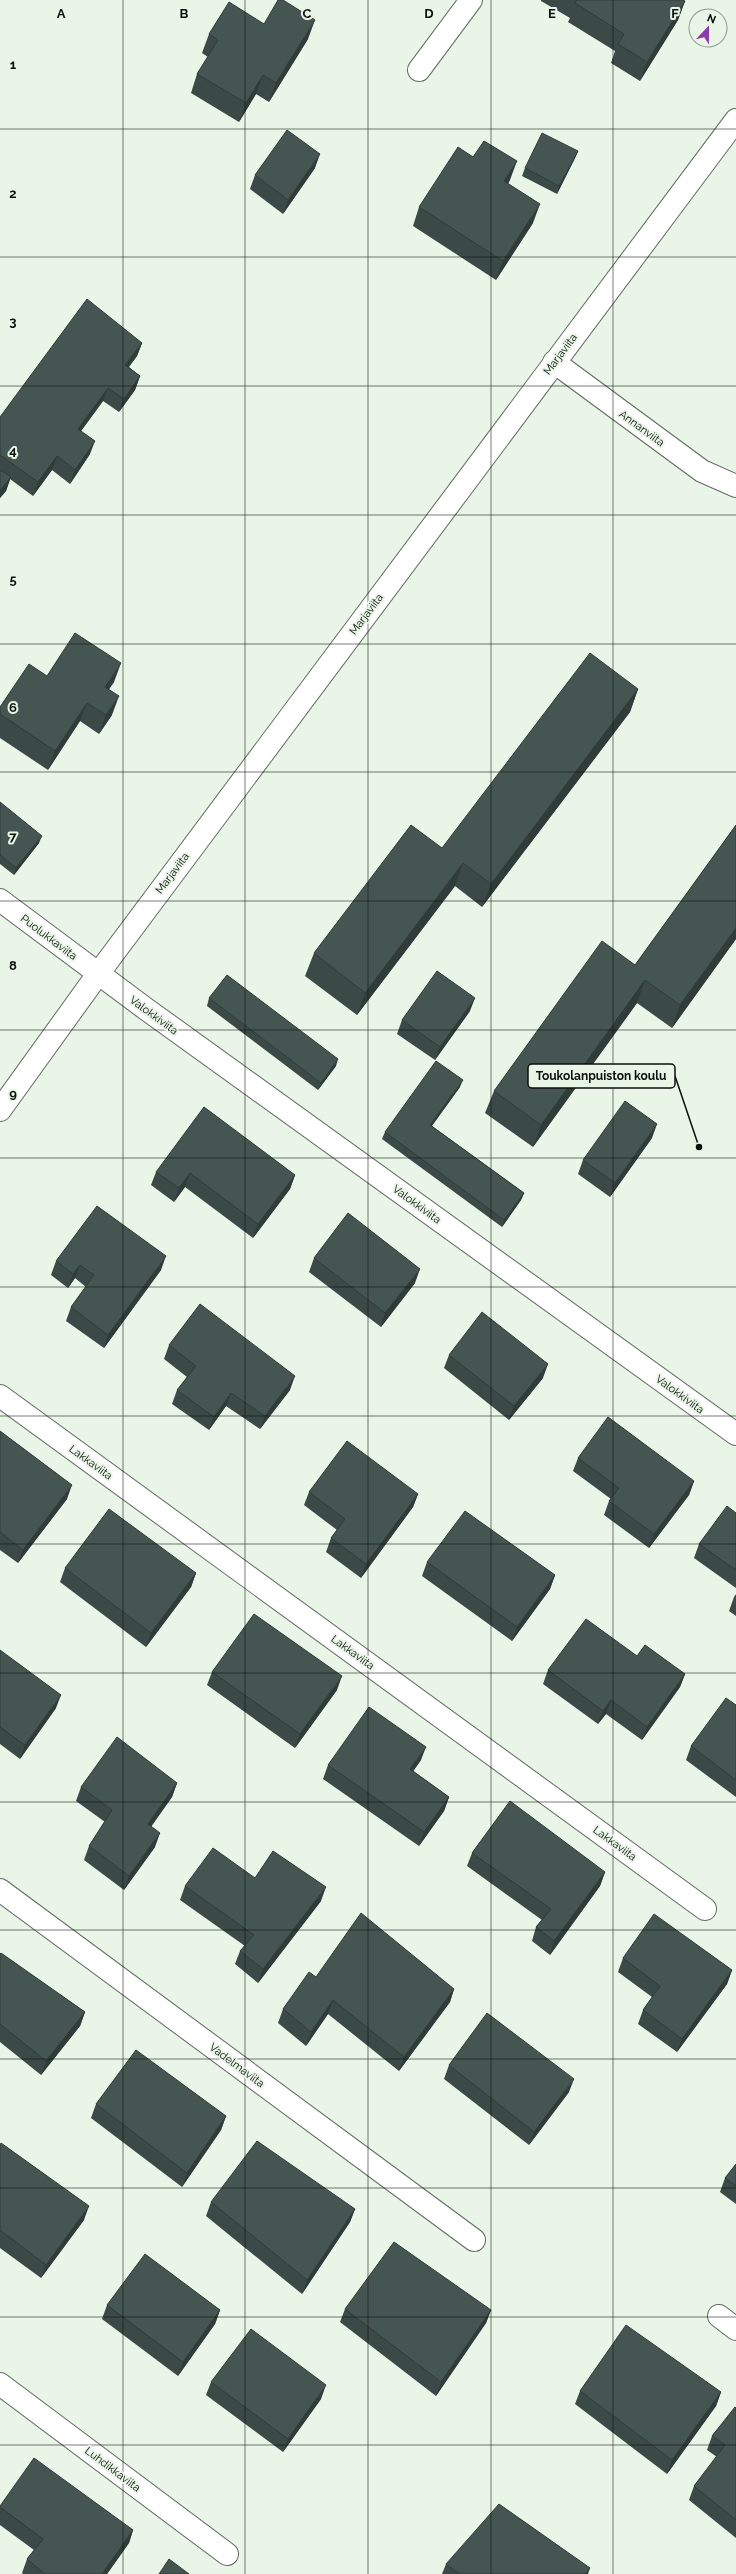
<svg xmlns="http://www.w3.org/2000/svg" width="736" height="2574" viewBox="0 0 736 2574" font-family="Raleway,sans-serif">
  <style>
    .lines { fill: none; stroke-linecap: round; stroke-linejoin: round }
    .minor-casing { stroke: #606b5f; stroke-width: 24 }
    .minor { stroke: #fff; stroke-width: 22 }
    .wall { fill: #3b4a47 }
    .shaded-wall { fill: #303c39 }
    .building { fill: #455652; stroke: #303c39 }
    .grid { fill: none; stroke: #0c100c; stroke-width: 1; stroke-opacity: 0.55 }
    .labels { text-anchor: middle; stroke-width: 4; stroke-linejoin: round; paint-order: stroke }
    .street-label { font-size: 11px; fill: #0c100c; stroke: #e8f5e7 }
    .grid-label { font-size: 13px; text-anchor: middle; font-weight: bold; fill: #0c100c; stroke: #e8f5e7; stroke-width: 4; stroke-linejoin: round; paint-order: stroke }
    .leader { fill: none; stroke: #0c100c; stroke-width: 1.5 }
    .callout-dot { fill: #0c100c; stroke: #e8f5e7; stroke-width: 1.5 }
    .callout { fill: #e8f5e7; stroke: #0c100c; stroke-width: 1.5 }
    .callout-label { font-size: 12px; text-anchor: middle; font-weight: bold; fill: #0c100c }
  </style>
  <rect width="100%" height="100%" fill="#e8f5e7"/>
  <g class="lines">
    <g class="minor-casing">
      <path id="minor" d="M 419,70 L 471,0
        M 554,362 L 702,471 L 736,486
        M 0,900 L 146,1009 L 736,1434
        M 0,1110 L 98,974 L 736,120
        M 0,1396 L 705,1909
        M 0,1890 L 474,2240
        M 719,2316 L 736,2329
        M 0,2384 L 227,2554"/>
    </g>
    <use href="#minor" class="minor"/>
  </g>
  <path class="wall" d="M 541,0 L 683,0 L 685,1 L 678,20 L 640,81 L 611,63 L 615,51 L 568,22 L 570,18 L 541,1 Z
    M 264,24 L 308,39 L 269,102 L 256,94 L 239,122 L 191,93 L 197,74 L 208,57 L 202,53 L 209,34 Z
    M 578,151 L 575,158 L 557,194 L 522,176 L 525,168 Z
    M 473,157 L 510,180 L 508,184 L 533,223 L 496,280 L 413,226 L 419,207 Z
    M 315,168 L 283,214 L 250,189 L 255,175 Z
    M 142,343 L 137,356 L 129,367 L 140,376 L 135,390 L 119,412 L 103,401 L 81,431 L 90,454 L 70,484 L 52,470 L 33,496 L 10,479 L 6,491 L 0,498 L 0,417 Z
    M 47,676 L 114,682 L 109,689 L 112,715 L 99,734 L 80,721 L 48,770 L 0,738 L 0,707 Z
    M 638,689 L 630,712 L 482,907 L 455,886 L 357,1015 L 305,976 L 314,953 L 442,848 Z
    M 0,802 L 39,843 L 14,875 L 0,864 Z
    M 736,825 L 736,939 L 672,1028 L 637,1003 L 533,1147 L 485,1113 L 494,1091 L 635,965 Z
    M 209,998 L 336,1066 L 318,1090 L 207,1006 Z
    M 470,1011 L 435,1060 L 397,1034 L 402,1020 Z
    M 460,1087 L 432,1126 L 524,1193 L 521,1200 L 502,1227 L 382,1139 L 385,1132 Z
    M 652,1138 L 610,1197 L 578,1174 L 583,1160 Z
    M 156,1172 L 295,1175 L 290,1189 L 253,1238 L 185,1187 L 174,1202 L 151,1185 Z
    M 314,1258 L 415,1283 L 381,1327 L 309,1272 Z
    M 56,1261 L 161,1270 L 104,1348 L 66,1321 L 71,1307 L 86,1287 L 75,1278 L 68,1288 L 51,1275 Z
    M 169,1345 L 290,1390 L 260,1429 L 226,1406 L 209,1430 L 172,1404 L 177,1390 L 187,1377 L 164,1359 Z
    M 449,1355 L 543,1378 L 509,1420 L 444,1368 Z
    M 0,1431 L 67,1499 L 18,1563 L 0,1550 Z
    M 578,1458 L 694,1481 L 689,1495 L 649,1548 L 604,1515 L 609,1501 L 611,1499 L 573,1471 Z
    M 309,1492 L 418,1494 L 413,1507 L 361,1578 L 326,1552 L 331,1538 L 337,1530 L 304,1505 Z
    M 736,1513 L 736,1588 L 694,1558 L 699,1544 Z
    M 427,1562 L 555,1575 L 550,1589 L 512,1641 L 422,1576 Z
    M 65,1568 L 196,1573 L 191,1587 L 146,1647 L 60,1582 Z
    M 736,1594 L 736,1616 L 729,1611 L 734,1597 Z
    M 0,1650 L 56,1708 L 20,1759 L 0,1744 Z
    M 548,1670 L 685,1674 L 680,1687 L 642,1740 L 606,1714 L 598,1724 L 543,1684 Z
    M 212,1672 L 337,1690 L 295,1748 L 207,1685 Z
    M 736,1705 L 736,1797 L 686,1760 L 691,1746 Z
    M 421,1760 L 413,1771 L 449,1797 L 444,1811 L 419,1846 L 323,1779 L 328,1765 Z
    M 177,1783 L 172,1797 L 151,1826 L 155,1847 L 124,1890 L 84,1860 L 89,1846 L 105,1822 L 76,1801 L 81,1787 Z
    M 472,1853 L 605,1872 L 600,1886 L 550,1955 L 532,1941 L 536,1927 L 542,1920 L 467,1866 Z
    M 255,1878 L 321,1901 L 258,1983 L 235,1964 L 240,1951 L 245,1946 L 180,1900 L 185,1886 Z
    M 0,1954 L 85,2012 L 80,2026 L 41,2075 L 0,2042 Z
    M 623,1958 L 732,1970 L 727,1984 L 677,2052 L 638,2024 L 643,2010 L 652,1997 L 618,1972 Z
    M 316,1977 L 454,1989 L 450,2002 L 399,2071 L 328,2014 L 306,2046 L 278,2023 L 283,2009 Z
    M 449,2065 L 569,2092 L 529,2145 L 444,2079 Z
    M 96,2104 L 226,2116 L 221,2130 L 182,2187 L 91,2118 Z
    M 0,2145 L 84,2220 L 41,2278 L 0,2248 Z
    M 736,2164 L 736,2204 L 720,2192 L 725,2178 Z
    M 211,2202 L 355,2209 L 350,2222 L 302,2294 L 206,2216 Z
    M 107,2305 L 220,2310 L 215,2324 L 178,2376 L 102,2319 Z
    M 345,2309 L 491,2310 L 486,2323 L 436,2396 L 340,2322 Z
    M 211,2382 L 321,2399 L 283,2452 L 206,2395 Z
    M 580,2391 L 721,2392 L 716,2406 L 667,2474 L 575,2404 Z
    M 736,2408 L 736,2538 L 689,2500 L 694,2486 L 717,2457 L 707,2450 L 712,2436 Z
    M 0,2506 L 133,2530 L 129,2543 L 107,2574 L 23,2574 L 22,2573 L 27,2559 L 34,2550 L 0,2525 Z
    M 446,2564 L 588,2574 L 442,2574 Z"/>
  <path class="shaded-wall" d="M 685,1 L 678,20 L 640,81 L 647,62 Z
    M 315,20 L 308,39 L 269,102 L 276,83 Z
    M 263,75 L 256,94 L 239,122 L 246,103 Z
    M 578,151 L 575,158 L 557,194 L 559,186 Z
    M 320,154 L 315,168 L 283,214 L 288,200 Z
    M 517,161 L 510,180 L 497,200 L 504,181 Z
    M 540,204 L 533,223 L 496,280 L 503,261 Z
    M 142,343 L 137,356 L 120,378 L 125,365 Z
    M 140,376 L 135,390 L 119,412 L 124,399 Z
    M 108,388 L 103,401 L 73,442 L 78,429 Z
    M 95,441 L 90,454 L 70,484 L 75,470 Z
    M 57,456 L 52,470 L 33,496 L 38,482 Z
    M 11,477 L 6,491 L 0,498 L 0,491 Z
    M 121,663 L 114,682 L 98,705 L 105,687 Z
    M 638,689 L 630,712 L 482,907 L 491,884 Z
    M 119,696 L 112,715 L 99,734 L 106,715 Z
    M 87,703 L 80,721 L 48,770 L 55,751 Z
    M 42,836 L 39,843 L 14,875 L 16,868 Z
    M 463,863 L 455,886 L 357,1015 L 365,993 Z
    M 736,928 L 736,939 L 672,1028 L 680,1005 Z
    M 645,980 L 637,1003 L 533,1147 L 541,1125 Z
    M 475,998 L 470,1011 L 435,1060 L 440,1047 Z
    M 338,1059 L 336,1066 L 318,1090 L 321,1083 Z
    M 463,1080 L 460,1087 L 427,1132 L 430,1125 Z
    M 657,1124 L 652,1138 L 610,1197 L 615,1183 Z
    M 190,1173 L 185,1187 L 174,1202 L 179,1188 Z
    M 295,1175 L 290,1189 L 253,1238 L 258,1224 Z
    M 524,1193 L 521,1200 L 502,1227 L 504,1220 Z
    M 166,1256 L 161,1270 L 104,1348 L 108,1335 Z
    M 80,1265 L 75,1278 L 68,1288 L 73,1274 Z
    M 420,1269 L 415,1283 L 381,1327 L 385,1313 Z
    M 548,1364 L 543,1378 L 509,1420 L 514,1406 Z
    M 295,1376 L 290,1390 L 260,1429 L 265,1416 Z
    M 231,1393 L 226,1406 L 209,1430 L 214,1417 Z
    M 694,1481 L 689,1495 L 649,1548 L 654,1534 Z
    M 72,1485 L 67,1499 L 18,1563 L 23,1550 Z
    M 418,1494 L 413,1507 L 361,1578 L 366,1564 Z
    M 196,1573 L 191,1587 L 146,1647 L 151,1633 Z
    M 555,1575 L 550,1589 L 512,1641 L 517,1627 Z
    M 685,1674 L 680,1687 L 642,1740 L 647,1727 Z
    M 342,1676 L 337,1690 L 295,1748 L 300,1734 Z
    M 61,1695 L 56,1708 L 20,1759 L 25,1745 Z
    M 611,1700 L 606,1714 L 598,1724 L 603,1711 Z
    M 426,1747 L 421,1760 L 405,1783 L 410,1769 Z
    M 177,1783 L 172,1797 L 144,1837 L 148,1824 Z
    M 449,1797 L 444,1811 L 419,1846 L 424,1832 Z
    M 160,1833 L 155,1847 L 124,1890 L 129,1876 Z
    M 605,1872 L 600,1886 L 550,1955 L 554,1941 Z
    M 326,1887 L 321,1901 L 258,1983 L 263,1969 Z
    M 732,1970 L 727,1984 L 677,2052 L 682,2039 Z
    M 454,1989 L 450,2002 L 399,2071 L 404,2057 Z
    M 333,2000 L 328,2014 L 306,2046 L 311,2032 Z
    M 85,2012 L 80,2026 L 41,2075 L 46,2061 Z
    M 574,2079 L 569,2092 L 529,2145 L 534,2132 Z
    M 226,2116 L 221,2130 L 182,2187 L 187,2173 Z
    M 89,2206 L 84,2220 L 41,2278 L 46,2265 Z
    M 355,2209 L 350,2222 L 302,2294 L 307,2280 Z
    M 220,2310 L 215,2324 L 178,2376 L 183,2362 Z
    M 491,2310 L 486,2323 L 436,2396 L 441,2382 Z
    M 326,2385 L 321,2399 L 283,2452 L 288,2439 Z
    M 721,2392 L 716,2406 L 667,2474 L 672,2460 Z
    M 133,2530 L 129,2543 L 107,2574 L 102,2574 Z
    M 590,2568 L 588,2574 L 585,2574 Z"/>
  <path class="building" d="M 278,0 L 283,0 L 315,20 L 276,83 L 263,75 L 246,103 L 197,74 L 218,40 L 209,34 L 229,2 L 264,24 Z
    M 577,0 L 683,0 L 685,1 L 647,62 L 618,44 L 624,34 L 575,3 Z
    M 287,130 L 320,154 L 288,200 L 255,175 Z
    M 542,133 L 578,151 L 559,186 L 525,168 Z
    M 484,141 L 517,161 L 504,181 L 540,204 L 503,261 L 419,207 L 458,147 L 473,157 Z
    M 87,299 L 142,343 L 125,365 L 140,376 L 124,399 L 108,388 L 78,429 L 95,441 L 75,470 L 57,456 L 38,482 L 0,455 L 0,417 Z
    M 0,470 L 11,477 L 0,491 Z
    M 75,633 L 121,663 L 105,687 L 119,696 L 106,715 L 87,703 L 55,751 L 0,714 L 0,707 L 29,664 L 47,676 Z
    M 590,653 L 638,689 L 491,884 L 463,863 L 365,993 L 314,953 L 411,825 L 442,848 Z
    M 0,802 L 42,836 L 16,868 L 0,855 Z
    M 736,825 L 736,928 L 680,1005 L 645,980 L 541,1125 L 494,1091 L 602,941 L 635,965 Z
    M 437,971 L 475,998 L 440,1047 L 402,1020 Z
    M 227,975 L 338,1059 L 321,1083 L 209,998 Z
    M 436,1061 L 463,1080 L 430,1125 L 524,1193 L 504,1220 L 385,1132 Z
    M 625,1101 L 657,1124 L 615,1183 L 583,1160 Z
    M 204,1107 L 295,1175 L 258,1224 L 190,1173 L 179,1188 L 156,1172 Z
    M 97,1206 L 166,1256 L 108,1335 L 71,1307 L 94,1275 L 80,1265 L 73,1274 L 56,1261 Z
    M 348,1213 L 420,1269 L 385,1313 L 314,1258 Z
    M 200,1304 L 295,1376 L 265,1416 L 231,1393 L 214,1417 L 177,1390 L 196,1366 L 169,1345 Z
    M 482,1312 L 548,1364 L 514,1406 L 449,1355 Z
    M 608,1417 L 694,1481 L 654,1534 L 609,1501 L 619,1488 L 578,1458 Z
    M 0,1431 L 72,1485 L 23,1550 L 0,1532 Z
    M 347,1441 L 418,1494 L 366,1564 L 331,1538 L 345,1519 L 309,1492 Z
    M 727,1506 L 736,1513 L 736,1570 L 699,1544 Z
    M 109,1509 L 196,1573 L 151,1633 L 65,1568 Z
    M 465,1511 L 555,1575 L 517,1627 L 427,1562 Z
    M 254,1614 L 342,1676 L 300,1734 L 212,1672 Z
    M 586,1619 L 637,1656 L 645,1645 L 685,1674 L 647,1727 L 611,1700 L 603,1711 L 548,1670 Z
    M 0,1650 L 61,1695 L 25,1745 L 0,1727 Z
    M 726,1698 L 736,1705 L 736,1780 L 691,1746 Z
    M 369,1707 L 426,1747 L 410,1769 L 449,1797 L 424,1832 L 328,1765 Z
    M 117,1737 L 177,1783 L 148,1824 L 160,1833 L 129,1876 L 89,1846 L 112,1810 L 81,1787 Z
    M 510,1801 L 605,1872 L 554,1941 L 536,1927 L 551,1909 L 472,1853 Z
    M 213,1848 L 255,1878 L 273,1851 L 326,1887 L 263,1969 L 240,1951 L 254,1935 L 185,1886 Z
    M 361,1913 L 454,1989 L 404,2057 L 333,2000 L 311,2032 L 283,2009 L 309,1972 L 316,1977 Z
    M 654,1914 L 732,1970 L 682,2039 L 643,2010 L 660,1986 L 623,1958 Z
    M 1,1953 L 85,2012 L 46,2061 L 0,2024 L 0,1954 Z
    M 487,2013 L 574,2079 L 534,2132 L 449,2065 Z
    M 136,2050 L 226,2116 L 187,2173 L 96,2104 Z
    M 257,2141 L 355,2209 L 307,2280 L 211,2202 Z
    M 1,2143 L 89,2206 L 46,2265 L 0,2230 L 0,2145 Z
    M 736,2164 L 736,2186 L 725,2178 Z
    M 394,2242 L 491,2310 L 441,2382 L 345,2309 Z
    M 145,2254 L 220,2310 L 183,2362 L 107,2305 Z
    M 626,2325 L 721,2392 L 672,2460 L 580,2391 Z
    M 251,2329 L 326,2385 L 288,2439 L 211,2382 Z
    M 735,2407 L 736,2408 L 736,2520 L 694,2486 L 725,2445 L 712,2436 Z
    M 34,2458 L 133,2530 L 102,2574 L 45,2574 L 27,2559 L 43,2539 L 0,2507 L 0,2506 Z
    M 499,2504 L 590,2568 L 585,2574 L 460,2574 L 446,2564 Z
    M 169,2559 L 189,2574 L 159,2574 Z"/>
  <path class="grid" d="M 123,0 L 123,2574M 245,0 L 245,2574M 368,0 L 368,2574M 491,0 L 491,2574M 613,0 L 613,2574M 0,129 L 736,129M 0,257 L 736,257M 0,386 L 736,386M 0,515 L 736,515M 0,644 L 736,644M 0,772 L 736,772M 0,901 L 736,901M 0,1030 L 736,1030M 0,1158 L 736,1158M 0,1287 L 736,1287M 0,1416 L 736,1416M 0,1544 L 736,1544M 0,1673 L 736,1673M 0,1802 L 736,1802M 0,1930 L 736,1930M 0,2059 L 736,2059M 0,2188 L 736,2188M 0,2317 L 736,2317M 0,2445 L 736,2445"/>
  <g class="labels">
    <g class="street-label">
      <text transform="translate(560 354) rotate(-53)" y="4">Marjaviita</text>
      <text transform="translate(642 428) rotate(36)" y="4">Annanviita</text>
      <text transform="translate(366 614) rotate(-53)" y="4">Marjaviita</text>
      <text transform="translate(172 873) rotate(-53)" y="4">Marjaviita</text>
      <text transform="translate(49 937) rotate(37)" y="4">Puolukkaviita</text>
      <text transform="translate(154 1015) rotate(36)" y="4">Valokkiviita</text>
      <text transform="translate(417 1204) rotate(36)" y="4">Valokkiviita</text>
      <text transform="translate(680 1394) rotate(36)" y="4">Valokkiviita</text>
      <text transform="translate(91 1462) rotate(36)" y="4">Lakkaviita</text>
      <text transform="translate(353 1652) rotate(36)" y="4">Lakkaviita</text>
      <text transform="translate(615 1843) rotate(36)" y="4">Lakkaviita</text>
      <text transform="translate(237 2065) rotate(37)" y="4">Vadelmaviita</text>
      <text transform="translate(113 2469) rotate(37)" y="4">Luhdikkaviita</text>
    </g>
  </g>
  <g class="grid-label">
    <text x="61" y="18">A</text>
    <text x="184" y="18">B</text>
    <text x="307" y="18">C</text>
    <text x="429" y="18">D</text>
    <text x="552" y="18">E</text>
    <text x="675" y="18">F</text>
    <text x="13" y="69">1</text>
    <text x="13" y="198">2</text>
    <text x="13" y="326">3</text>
    <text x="13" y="455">4</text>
    <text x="13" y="584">5</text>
    <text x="13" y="712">6</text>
    <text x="13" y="841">7</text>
    <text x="13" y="970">8</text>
    <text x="13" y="1098">9</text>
  </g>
  <path class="leader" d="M699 1147L675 1076"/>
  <circle class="callout-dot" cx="699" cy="1147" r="4"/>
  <rect class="callout" x="528" y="1064" width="147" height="24" rx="4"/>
  <g class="callout-label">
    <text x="601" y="1080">Toukolanpuiston koulu</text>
  </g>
  <g transform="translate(708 28) rotate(22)"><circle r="19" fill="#e8f5e7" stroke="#90998f"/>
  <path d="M0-3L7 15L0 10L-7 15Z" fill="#8e3aa8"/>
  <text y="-6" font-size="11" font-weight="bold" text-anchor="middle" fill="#0c100c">N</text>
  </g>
</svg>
